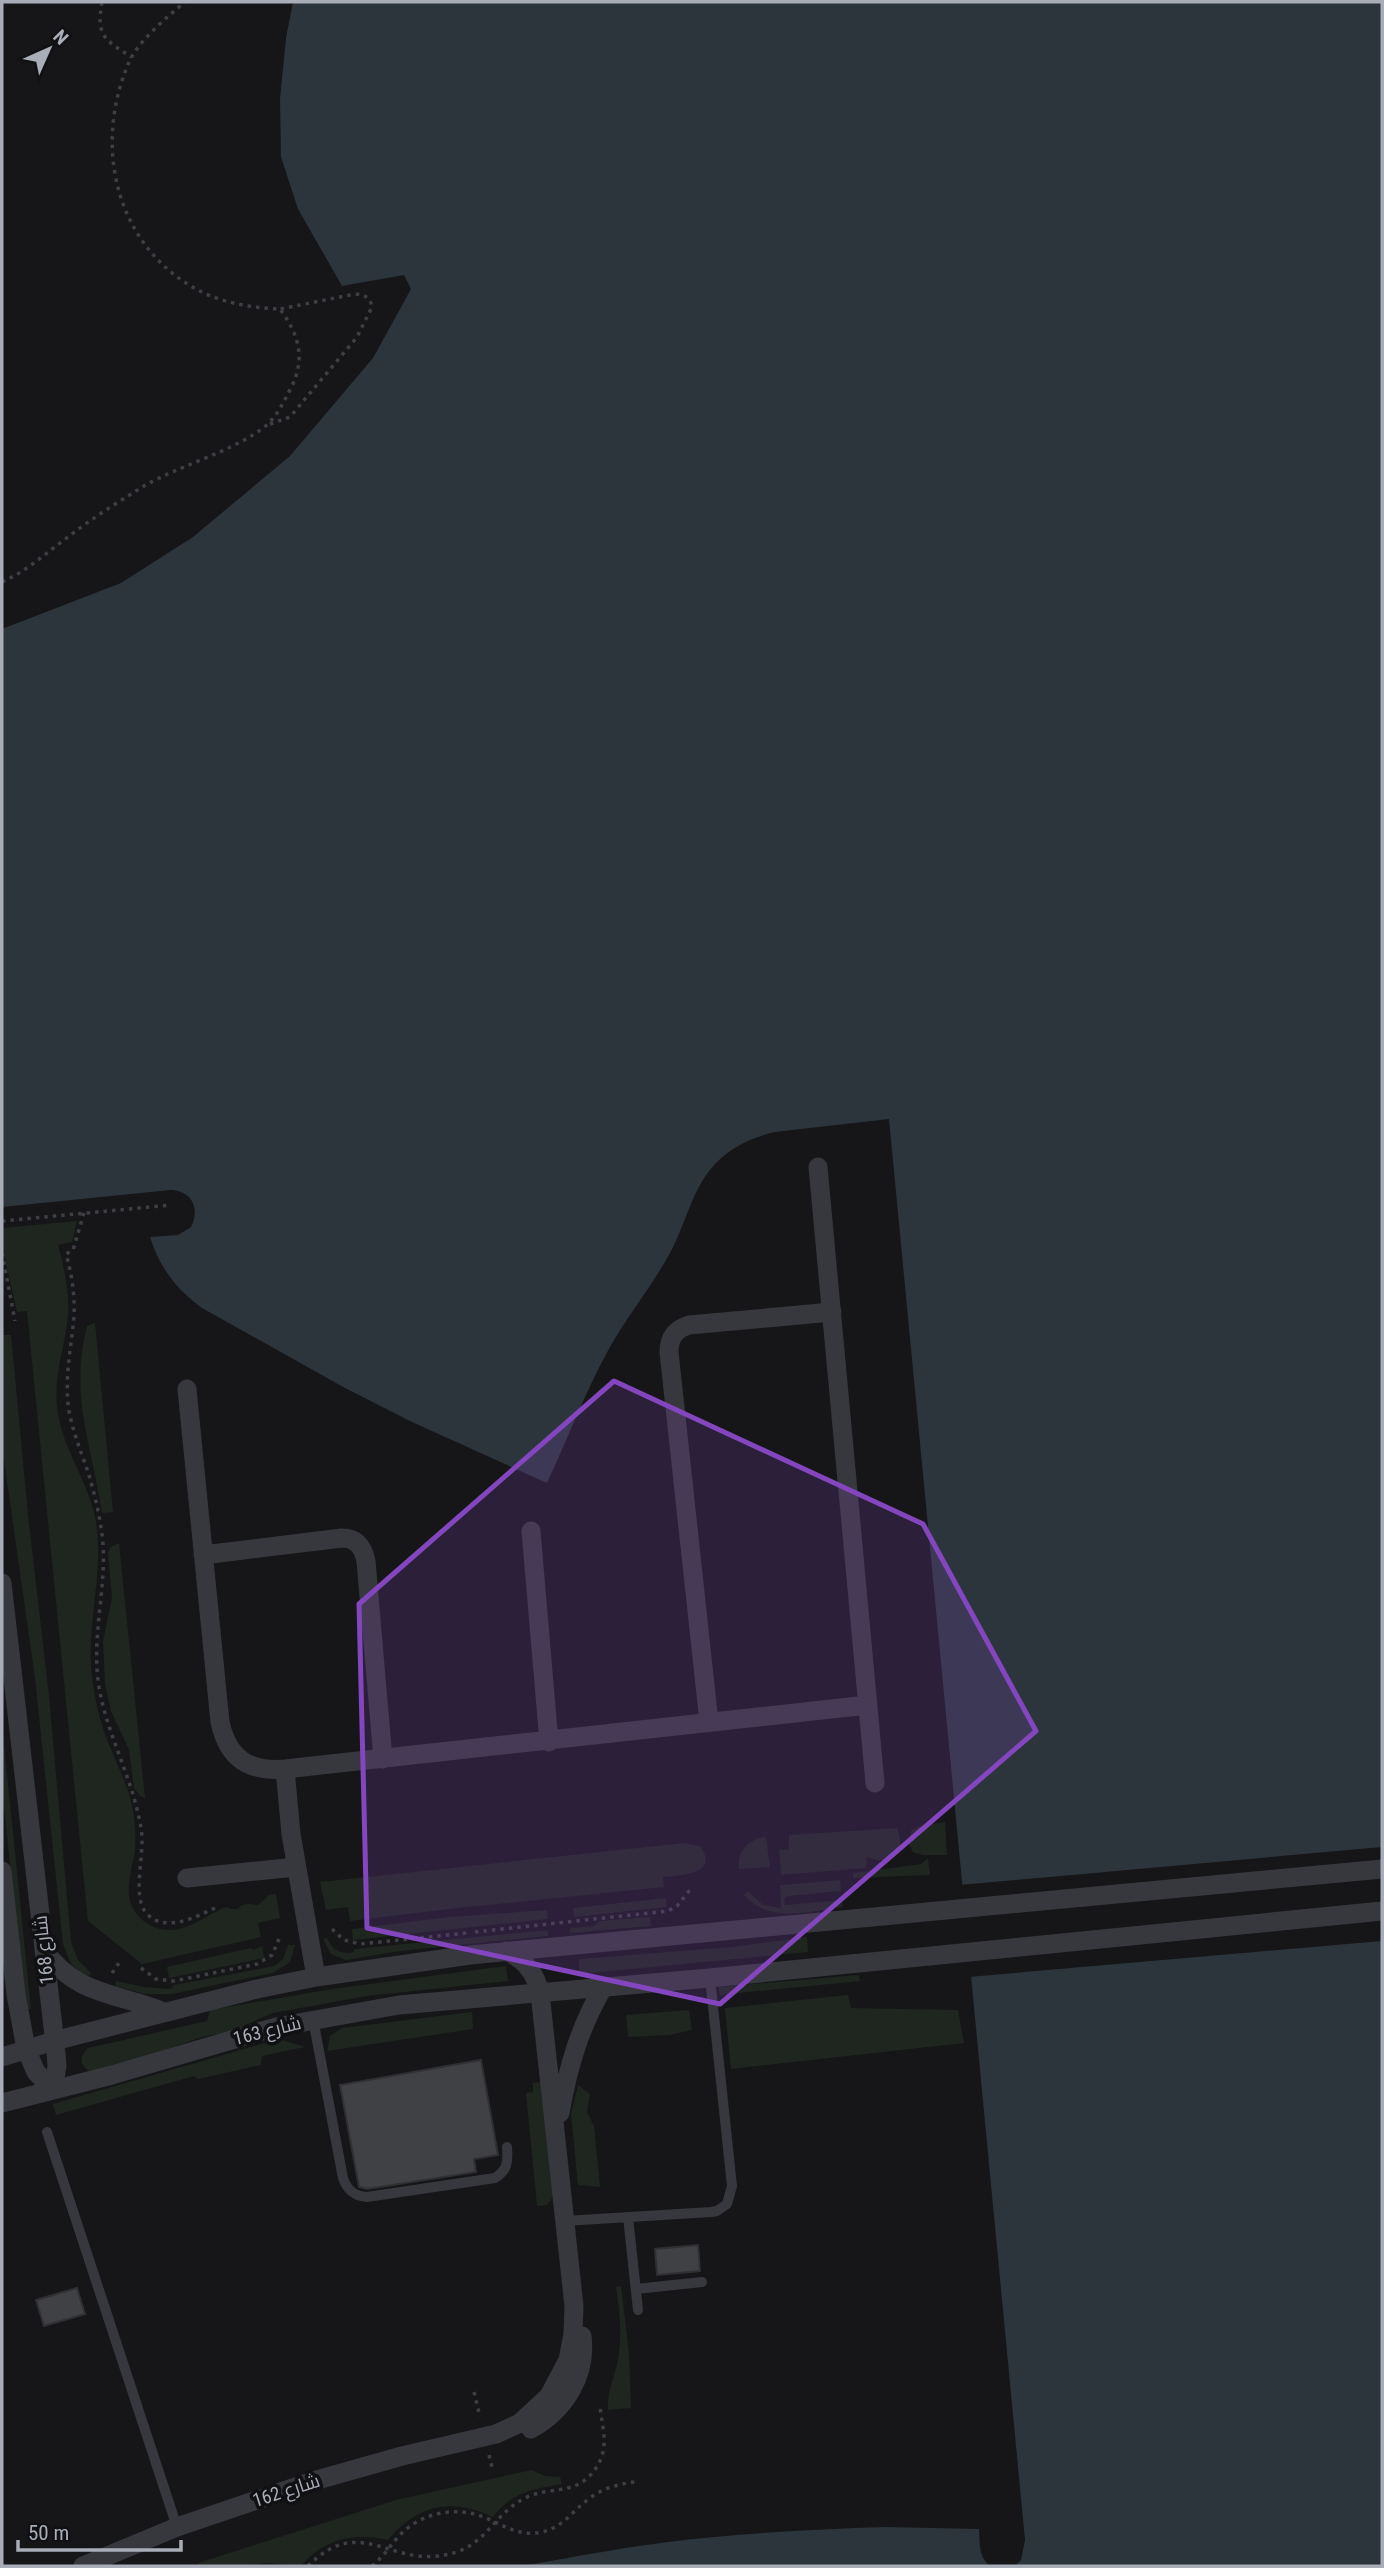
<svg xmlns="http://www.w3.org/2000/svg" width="1384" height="2568" viewBox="0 0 1384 2568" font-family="'Roboto Condensed',Cairo,sans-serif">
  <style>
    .green { fill: #1e261f }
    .water { fill: #2c353c }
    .pier { fill: #161618 }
    .building { fill: #404145; stroke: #303034; stroke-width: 2 }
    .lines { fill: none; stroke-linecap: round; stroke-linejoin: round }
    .path { stroke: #3d3f44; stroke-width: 3.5; stroke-dasharray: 3.5 5; stroke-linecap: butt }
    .lane { stroke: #37383d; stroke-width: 10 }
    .street { stroke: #37383d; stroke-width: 19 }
    .marked { fill: #8446be; fill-opacity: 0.2; stroke: #8446be; stroke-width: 5; stroke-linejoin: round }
    .labels { text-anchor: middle; stroke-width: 7; stroke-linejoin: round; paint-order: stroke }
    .street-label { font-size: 19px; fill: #a8adb8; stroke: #111113 }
  </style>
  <rect width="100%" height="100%" fill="#161618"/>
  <path class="green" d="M 77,1221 L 72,1242 L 58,1245 C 65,1271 71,1297 67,1324 C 63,1352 54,1378 57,1407 C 61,1447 87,1478 95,1517 C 105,1567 88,1615 91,1665 C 93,1692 99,1721 110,1747 C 118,1767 128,1785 132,1806 C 135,1820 136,1834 135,1849 C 132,1875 118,1902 145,1922 C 175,1942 198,1920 223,1908 C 230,1906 227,1909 233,1909 C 241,1909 237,1907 243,1905 C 247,1903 253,1905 258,1905 L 269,1895 L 276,1894 L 280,1918 L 258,1923 L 261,1937 L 142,1964 L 88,1921 L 27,1311 L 17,1312 L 2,1246 L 2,1228 Z
    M 95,1323 L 113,1512 L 102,1513 C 92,1444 69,1398 87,1326 Z
    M 2,1335 L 11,1335 L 28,1515 L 49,1696 L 71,1942 L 78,1960 L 91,1973 L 87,1978 L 71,1964 L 63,1944 L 35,1678 L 2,1446 Z
    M 119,1543 L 145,1798 L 140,1796 L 134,1788 L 129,1750 L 111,1711 L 105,1684 L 103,1641 L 112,1598 L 108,1552 L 111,1547 Z
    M 2,1725 L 31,2009 L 25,2009 L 2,1788 Z
    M 945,1822 L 947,1855 L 923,1855 L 913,1852 L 908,1842 L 911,1831 L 920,1826 Z
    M 897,1828 C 907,1855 892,1867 867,1857 L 866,1868 L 781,1875 L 779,1850 L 789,1850 L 789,1835 Z
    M 766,1837 L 770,1867 L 739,1869 C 737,1851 748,1839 766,1837 Z
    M 684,1843 L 700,1846 C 721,1875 680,1875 663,1877 L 664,1887 L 458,1908 L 350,1921 L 348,1907 L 326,1910 L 320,1882 Z
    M 928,1858 L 930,1875 L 853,1878 L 853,1873 L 921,1864 Z
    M 840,1880 L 841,1891 L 788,1896 L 784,1899 L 785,1905 L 842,1900 L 843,1907 C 809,1911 769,1924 744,1895 L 748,1891 L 763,1905 L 781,1908 L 780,1885 Z
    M 666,1898 L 666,1907 L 574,1917 L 573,1908 Z
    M 547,1910 L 548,1919 L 353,1940 L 352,1929 L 449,1917 Z
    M 650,1917 L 651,1926 L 570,1933 L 570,1928 L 594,1926 L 599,1921 Z
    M 548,1930 L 548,1936 L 400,1951 L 346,1960 L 331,1954 L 323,1939 L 327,1938 C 332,1950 341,1955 354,1952 L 354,1949 Z
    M 807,1937 L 808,1952 L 579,1974 L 579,1959 L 731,1947 Z
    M 288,1945 L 295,1945 L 290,1962 L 273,1973 L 172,1994 L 145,1994 L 115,1986 L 116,1981 L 144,1987 L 171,1989 L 174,1985 L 274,1966 L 283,1959 Z
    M 262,1946 L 264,1958 L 169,1978 L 167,1967 L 251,1948 L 254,1950 Z
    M 506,1966 L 508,1981 L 367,1996 L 273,2013 L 232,2031 L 202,2037 L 96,2074 C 82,2070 76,2059 88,2048 L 207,2021 L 210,2010 L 332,1989 Z
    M 859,1975 L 860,1981 L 720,1995 L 718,1987 Z
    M 848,1995 L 851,2008 L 958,2010 L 964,2043 L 731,2069 L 725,2008 Z
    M 689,2010 L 692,2030 L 670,2035 L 628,2037 L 626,2015 Z
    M 472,2012 L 473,2029 L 327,2051 L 330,2036 L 342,2028 Z
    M 279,2039 L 305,2047 L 262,2056 L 261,2065 L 198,2079 L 194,2076 L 56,2115 L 53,2104 Z
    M 541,2082 L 553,2197 L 547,2205 L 537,2206 L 526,2093 L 533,2092 L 533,2083 Z
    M 578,2085 L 590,2094 L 587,2112 L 594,2126 L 600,2187 L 578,2185 L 571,2114 Z
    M 621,2286 L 629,2353 L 631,2408 L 608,2410 C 607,2392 614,2378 618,2360 C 622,2335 620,2311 616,2287 Z
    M 532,2470 L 545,2476 L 560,2477 L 562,2484 C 533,2489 512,2492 493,2517 C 451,2497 417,2505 388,2540 C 355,2532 323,2539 301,2566 L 267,2563 L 241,2566 L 200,2566 L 198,2563 L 396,2500 Z"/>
  <path class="water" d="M 293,2 L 1382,2 L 1382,2566 L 1015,2566 L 1021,2560 L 1025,2540 L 889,1119 L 775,1132 C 753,1137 732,1146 715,1164 C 692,1188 686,1224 670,1253 C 652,1286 628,1315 610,1347 C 586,1390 568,1438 547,1483 L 412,1422 L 345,1388 L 202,1308 C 176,1289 160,1268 150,1237 L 178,1235 L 191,1227 C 201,1208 191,1190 170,1190 L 2,1207 L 2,629 L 121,583 L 193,537 L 290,456 L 373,358 L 411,289 L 404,275 L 342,286 L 298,209 L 281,157 L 280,99 L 286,38 Z
    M 886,2527 L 979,2529 C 980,2544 978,2556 990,2566 L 523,2566 C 583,2555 643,2544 704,2538 C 764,2532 825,2529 886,2527 Z"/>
  <path class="pier" d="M 1382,1847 L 1382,1941 L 968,1977 L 959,1885 Z"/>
  <path class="building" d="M 481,2060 L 498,2155 L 474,2159 L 476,2172 L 367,2189 L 359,2187 L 340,2085 Z
    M 698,2245 L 700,2271 L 657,2275 L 655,2249 Z
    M 77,2288 L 85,2314 L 44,2326 L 36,2300 Z"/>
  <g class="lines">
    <path class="path" d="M 102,2 C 96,36 104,39 131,57
      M 270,424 L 290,417 L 357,337 L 372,307 C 370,297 365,295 355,294 L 280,309
      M 2,582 C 27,571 46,553 68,537 C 91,519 118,502 144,486 C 180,465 238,450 268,424 C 279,413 284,401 291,388 C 306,358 299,335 280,309 C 255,308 229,304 206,294 C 116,252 91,146 130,60 C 139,41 169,15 185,2
      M 84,1213 L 73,1250 L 66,1254 C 72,1275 75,1295 74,1317 C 71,1349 64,1379 69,1411 C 73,1432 81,1452 88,1472 C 95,1495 101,1520 103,1544 C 106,1592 91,1639 99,1687 C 107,1735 133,1779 141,1828 C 146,1854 130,1898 148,1915 C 167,1933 198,1916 217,1907
      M 2,1221 L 171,1205
      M 2,1253 L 15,1321
      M 332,1929 L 344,1940 L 360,1944 L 467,1933
      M 475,1932 L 668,1911 L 677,1906 L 690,1890
      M 141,1968 L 156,1979 L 174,1981 L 257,1964 L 272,1955 L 279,1939
      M 112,1973 L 119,1963
      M 474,2392 L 480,2417
      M 489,2455 L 493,2471
      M 308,2566 C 358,2516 387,2562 438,2556 C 486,2551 490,2516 525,2498 C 551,2485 577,2497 596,2468 C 610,2447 602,2428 600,2406
      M 372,2566 C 386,2555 394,2538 409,2527 C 430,2511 461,2507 486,2518 C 505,2526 520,2537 542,2532 C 564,2527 573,2510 590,2498 C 603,2488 619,2484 635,2482"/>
    <path class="lane" d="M 313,2019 L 343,2178 C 347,2190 354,2196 367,2197 L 495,2178 C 508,2170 508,2161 507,2147
      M 47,2132 L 177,2527
      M 628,2217 L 638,2310
      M 565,2221 L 711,2212 L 717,2211 L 727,2204 L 732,2186 L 710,1978
      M 636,2289 L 702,2282"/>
    <path class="street" d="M 818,1167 L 875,1783
      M 187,1389 L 220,1722 C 228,1759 249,1772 285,1769 L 868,1705
      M 531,1531 L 549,1742
      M 203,1555 L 342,1538 C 356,1538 363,1547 366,1561 L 383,1759
      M 2,1583 L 56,2053 L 57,2066 L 53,2090
      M 709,1722 L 669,1352 C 669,1337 676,1329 689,1325 L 832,1312
      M 285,1769 L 291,1834 L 316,1977
      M 2,1871 L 16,1994 L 26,2049 L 36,2072 L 53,2090
      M 187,1878 L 296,1867
      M 44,1950 C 75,1995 117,1993 164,2012
      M 2,2057 L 54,2041 L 257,1989 L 316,1977 L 470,1955 L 1382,1869
      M 2,2103 L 112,2075 L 276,2027 L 399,2005 L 710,1978 L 1382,1911
      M 560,2113 C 568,2067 580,2026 604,1986
      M 531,2429 C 565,2410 587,2375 582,2336
      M 83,2566 L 177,2527 L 310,2482 L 402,2456 L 496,2434 L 520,2423 L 549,2396 L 568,2360 L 573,2334 L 574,2306 L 540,1993 C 535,1972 525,1960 506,1951"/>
  </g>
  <path class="marked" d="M 614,1381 L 923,1524 L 1036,1731 L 720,2004 L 367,1928 L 359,1604 Z"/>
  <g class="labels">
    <g class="street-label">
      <text transform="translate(43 1950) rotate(-96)" y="7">شارع 168</text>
      <text transform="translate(267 2030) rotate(-14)" y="7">شارع 163</text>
      <text transform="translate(286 2490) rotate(-18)" y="7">شارع 162</text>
    </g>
  </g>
  <rect width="1384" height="2568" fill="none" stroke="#a8adb8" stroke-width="7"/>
  <g transform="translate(49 49) rotate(45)" stroke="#111113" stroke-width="5" paint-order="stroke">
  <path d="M0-5L12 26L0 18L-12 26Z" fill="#a8adb8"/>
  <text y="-10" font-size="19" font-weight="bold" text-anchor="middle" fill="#a8adb8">N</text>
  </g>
  <path d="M18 2540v10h163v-10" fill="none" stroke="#a8adb8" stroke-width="3.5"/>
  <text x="28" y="2540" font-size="21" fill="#a8adb8" stroke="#111113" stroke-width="5" paint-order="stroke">50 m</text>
</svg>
